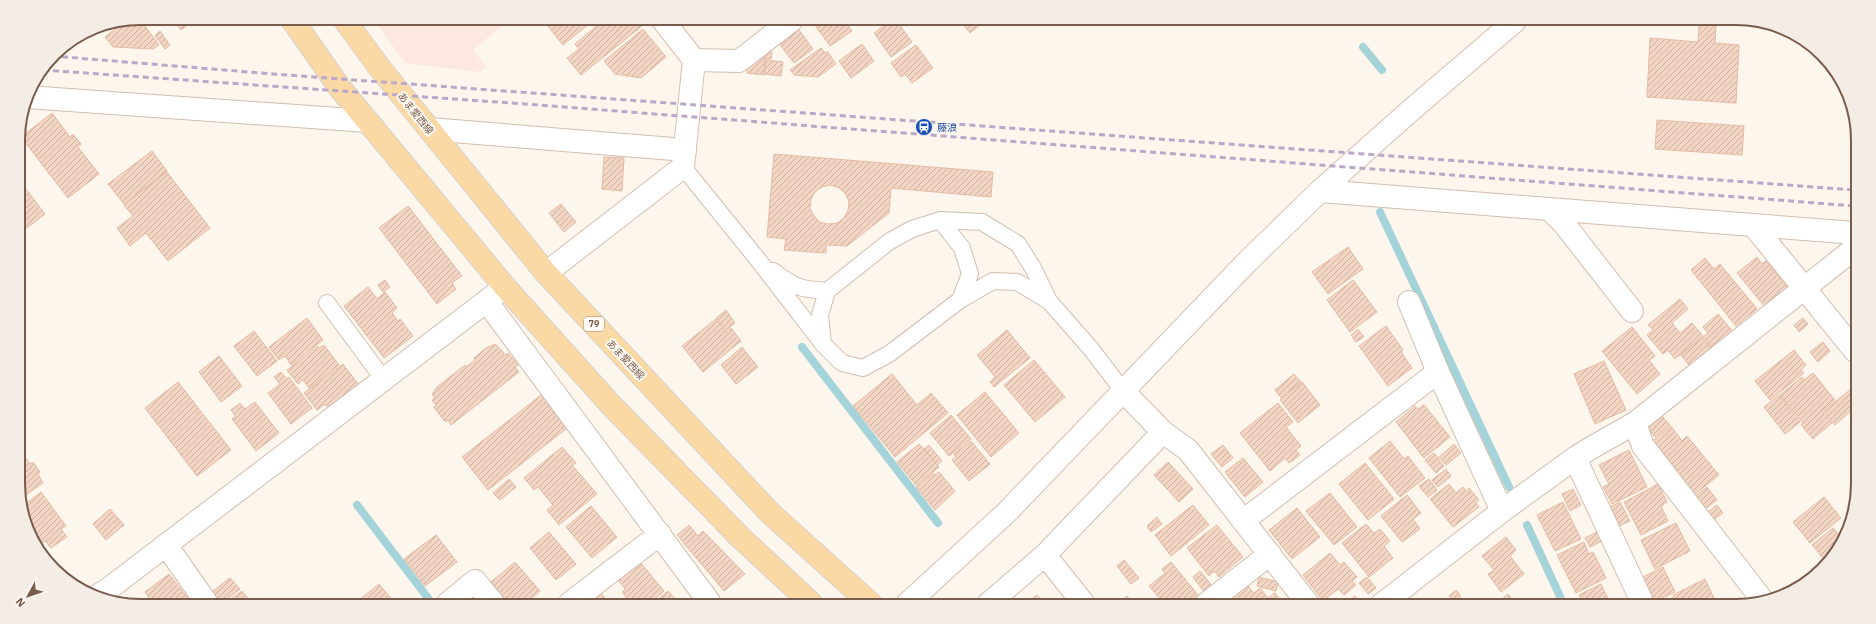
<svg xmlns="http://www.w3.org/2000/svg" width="1876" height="624" viewBox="0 0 1876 624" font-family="'IBM Plex Sans','Noto Sans JP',sans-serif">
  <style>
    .commercial { fill: #fde8e0 }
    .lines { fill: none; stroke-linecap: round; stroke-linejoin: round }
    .stream { stroke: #a5d3da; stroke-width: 8 }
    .building { fill: url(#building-hatch); stroke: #e6bba3; fill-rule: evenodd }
    .lane-casing { stroke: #d1beb0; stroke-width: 18 }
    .street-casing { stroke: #d1beb0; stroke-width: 24 }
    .secondary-casing { stroke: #d6c0b0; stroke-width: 24 }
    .primary-casing { stroke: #dad1cd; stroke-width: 24 }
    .lane { stroke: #fff; stroke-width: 16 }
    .street { stroke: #fff; stroke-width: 22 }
    .secondary { stroke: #fff; stroke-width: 22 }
    .primary { stroke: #fbd9a5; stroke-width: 22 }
    .rail { stroke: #b9a8c9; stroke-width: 3; stroke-dasharray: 6 4; stroke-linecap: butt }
    .labels { text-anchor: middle; stroke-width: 4; stroke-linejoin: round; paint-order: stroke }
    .shield { fill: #fffaf3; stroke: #a28b7f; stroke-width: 1 }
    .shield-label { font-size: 9px; font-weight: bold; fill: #7a5c4d }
    .street-label { font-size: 10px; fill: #7a5c4d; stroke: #fffaf3 }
    .transit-label { font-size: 10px; fill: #164399; stroke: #fffaf3; text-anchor: start }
    .rim { fill: none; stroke: #7a5c4d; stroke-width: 2 }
  </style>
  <defs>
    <pattern id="building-hatch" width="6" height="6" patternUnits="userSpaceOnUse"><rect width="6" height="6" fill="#f3d5c3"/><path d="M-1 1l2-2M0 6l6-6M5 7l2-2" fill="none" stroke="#cab0a1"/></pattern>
  </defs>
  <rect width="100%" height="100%" fill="#fdf6ec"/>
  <path class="commercial" d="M 373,19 L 511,19 L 473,50 L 486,67 L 480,72 L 405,63 Z"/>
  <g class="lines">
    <path class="stream" d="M 1343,21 L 1344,22
      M 1363,47 L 1382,70
      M 1380,212 L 1509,487
      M 802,347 L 938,523
      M 357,505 L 428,598
      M 1527,525 L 1564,605"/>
  </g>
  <path class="building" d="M 139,18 L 159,45 L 153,49 L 113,47 L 105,37 L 126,21 Z
    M 172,18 L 197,18 L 181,30 Z
    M 542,19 L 595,19 L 563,45 Z
    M 605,19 L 637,19 L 642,26 L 581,75 L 567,58 L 579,49 L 575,44 Z
    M 819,20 L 844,20 L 852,31 L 830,46 L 814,24 Z
    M 886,20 L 896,20 L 912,42 L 891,57 L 874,33 L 885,25 L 882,23 Z
    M 960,20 L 986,20 L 970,33 Z
    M 1699,24 L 1716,26 L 1715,43 L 1739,45 L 1736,103 L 1647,97 L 1650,38 L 1698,42 Z
    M 797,27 L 813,49 L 794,63 L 780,45 L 786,40 L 783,37 Z
    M 643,29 L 666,57 L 641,78 L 615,74 L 604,61 Z
    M 160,31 L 170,45 L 165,49 L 155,36 Z
    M 862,44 L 874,61 L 851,78 L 839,61 Z
    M 916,45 L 933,68 L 912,83 L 905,74 L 901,77 L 891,63 Z
    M 821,48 L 825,53 L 827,51 L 836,64 L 818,77 L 794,75 L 790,70 Z
    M 764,51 L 772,52 L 771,59 L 763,58 Z
    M 755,59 L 765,59 L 764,75 L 747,73 L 748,64 Z
    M 766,60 L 783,62 L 781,76 L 764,74 Z
    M 52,113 L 70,137 L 73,134 L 81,144 L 78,147 L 99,174 L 68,198 L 21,137 Z
    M 1657,120 L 1744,126 L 1742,155 L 1655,149 Z
    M 152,151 L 167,171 L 124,204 L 108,184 Z
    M 774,154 L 993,172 L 991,197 L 891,188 L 889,213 L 847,246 L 826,245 L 826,253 L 784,250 L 786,239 L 767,237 ZM 830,185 L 839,188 L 845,193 L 849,201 L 848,210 L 844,218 L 837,223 L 828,224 L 820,222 L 814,216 L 810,208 L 811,199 L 815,192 L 822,187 Z
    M 604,157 L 624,158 L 622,191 L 602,189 Z
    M 167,172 L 210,228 L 168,261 L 146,233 L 130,246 L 117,228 L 133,216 L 124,205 Z
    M 19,180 L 45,214 L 19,234 Z
    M 561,204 L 576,222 L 564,232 L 549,213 Z
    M 408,206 L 462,276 L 452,283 L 456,289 L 437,304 L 379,228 Z
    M 1348,247 L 1363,269 L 1328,294 L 1312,272 Z
    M 1757,257 L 1762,264 L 1766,261 L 1788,288 L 1765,307 L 1737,273 Z
    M 1705,258 L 1714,269 L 1720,264 L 1757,309 L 1736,326 L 1691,270 Z
    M 385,280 L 390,287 L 383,292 L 378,285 Z
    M 1353,280 L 1377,312 L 1350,332 L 1327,300 Z
    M 368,287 L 377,299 L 385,292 L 397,308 L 392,313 L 398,321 L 400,319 L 413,336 L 384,358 L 344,306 Z
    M 1680,299 L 1688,309 L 1672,323 L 1680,333 L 1692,323 L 1703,336 L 1675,359 L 1668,350 L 1663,354 L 1647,335 L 1653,330 L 1648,325 Z
    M 726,310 L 735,323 L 726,330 L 716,318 Z
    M 1718,314 L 1734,333 L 1713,350 L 1703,337 L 1708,333 L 1703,327 Z
    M 307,318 L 323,340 L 291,365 L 285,356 L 279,360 L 269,347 Z
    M 1803,318 L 1808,324 L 1799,332 L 1794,325 Z
    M 716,319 L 726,332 L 731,328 L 741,341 L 703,372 L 682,346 Z
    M 1386,326 L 1403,350 L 1401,352 L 1412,368 L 1388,386 L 1359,346 Z
    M 1632,327 L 1655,356 L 1649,360 L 1660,374 L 1637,394 L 1602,351 Z
    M 1358,329 L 1364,337 L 1356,342 L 1351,335 Z
    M 1007,330 L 1030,358 L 994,387 L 990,382 L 995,377 L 977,355 Z
    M 254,331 L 277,361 L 257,376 L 234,346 Z
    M 1702,338 L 1712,350 L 1691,368 L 1681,355 Z
    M 1823,342 L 1830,351 L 1818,362 L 1810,352 Z
    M 495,344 L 506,355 L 508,353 L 518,365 L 515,367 L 519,372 L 451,425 L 448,420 L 445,422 L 434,407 L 436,405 L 432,400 L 435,398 L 432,394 L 437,387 L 465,365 L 466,367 L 475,360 L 474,358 L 486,348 Z
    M 324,345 L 339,365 L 309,388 L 303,380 L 298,384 L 287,370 L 318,346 L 319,348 Z
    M 742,347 L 758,367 L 736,384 L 721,365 Z
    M 1794,350 L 1806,365 L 1801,370 L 1804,373 L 1770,400 L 1755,381 Z
    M 219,356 L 242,386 L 221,402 L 199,372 Z
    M 1034,360 L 1065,397 L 1035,422 L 1004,385 Z
    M 1604,361 L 1626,410 L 1595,424 L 1574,374 Z
    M 343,364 L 359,385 L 330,411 L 325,404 L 317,410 L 304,393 Z
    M 281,372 L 287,379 L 289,377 L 312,408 L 291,424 L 268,393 L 280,384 L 274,377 Z
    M 1813,373 L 1835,400 L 1822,411 L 1832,423 L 1813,439 L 1801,425 L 1803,423 L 1780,395 L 1802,377 L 1804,380 Z
    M 892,374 L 917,405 L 931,393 L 948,413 L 895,457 L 853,406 Z
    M 1294,374 L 1301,382 L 1281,398 L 1275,390 Z
    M 178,382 L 231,450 L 197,476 L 145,408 Z
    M 1302,382 L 1320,405 L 1298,423 L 1280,400 Z
    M 1851,389 L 1854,393 L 1854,408 L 1835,425 L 1824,411 Z
    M 545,392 L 571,425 L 488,490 L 462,457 Z
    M 985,392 L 1019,433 L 991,457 L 957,415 Z
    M 1779,395 L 1800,422 L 1785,434 L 1764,407 Z
    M 255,402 L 279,433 L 256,451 L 232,419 L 236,417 L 231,410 L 240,403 L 245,409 Z
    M 1278,403 L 1293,422 L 1286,427 L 1301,446 L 1296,450 L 1300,455 L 1289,463 L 1285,458 L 1270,471 L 1240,433 Z
    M 1424,405 L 1450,437 L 1424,458 L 1396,422 L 1415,406 L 1418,409 Z
    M 951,415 L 971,439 L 949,456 L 930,433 Z
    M 1662,416 L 1670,425 L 1655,437 L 1648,428 Z
    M 1671,426 L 1682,441 L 1687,436 L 1719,475 L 1694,495 L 1651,442 Z
    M 971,441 L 990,464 L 969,481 L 952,460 L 956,457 L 954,454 Z
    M 1390,441 L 1404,459 L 1408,456 L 1425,478 L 1400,497 L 1369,458 Z
    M 919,444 L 939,467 L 916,485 L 897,462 Z
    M 1454,444 L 1461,453 L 1446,465 L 1439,457 Z
    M 929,445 L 942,461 L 937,465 L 924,449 Z
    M 1223,445 L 1233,458 L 1222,467 L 1211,454 Z
    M 562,447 L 576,463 L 572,465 L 597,494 L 559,525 L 547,510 L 553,505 L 538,487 L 534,490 L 524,478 Z
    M 20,450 L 30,464 L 33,462 L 40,472 L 38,474 L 43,483 L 20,499 Z
    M 1629,450 L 1647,487 L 1612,504 L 1603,487 L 1609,484 L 1599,465 Z
    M 1434,453 L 1444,466 L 1436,473 L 1425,460 Z
    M 1243,458 L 1263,482 L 1245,497 L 1225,472 Z
    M 1168,462 L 1193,489 L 1179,502 L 1154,475 Z
    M 1365,463 L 1394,499 L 1368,520 L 1339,484 Z
    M 1446,469 L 1451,476 L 1438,487 L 1432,480 Z
    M 939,472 L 955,491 L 935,510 L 916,487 L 933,473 L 935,475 Z
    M 509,479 L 516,487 L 500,500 L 493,493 Z
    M 1429,479 L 1437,490 L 1428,497 L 1419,486 Z
    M 1449,484 L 1456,493 L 1463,487 L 1466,491 L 1469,488 L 1479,500 L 1476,503 L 1479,507 L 1453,527 L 1430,499 Z
    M 1658,484 L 1667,502 L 1661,506 L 1668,521 L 1641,535 L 1624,502 Z
    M 1707,487 L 1717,500 L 1704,510 L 1694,497 Z
    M 1573,489 L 1581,505 L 1570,511 L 1562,494 Z
    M 41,492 L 66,526 L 61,529 L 67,537 L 51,548 L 45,541 L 39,545 L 20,508 Z
    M 1330,493 L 1357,527 L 1334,545 L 1306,511 Z
    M 1407,495 L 1421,513 L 1413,519 L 1420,529 L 1402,542 L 1381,516 Z
    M 1824,497 L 1841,518 L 1810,543 L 1793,522 Z
    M 1563,502 L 1581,539 L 1555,551 L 1537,515 Z
    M 1620,502 L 1630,521 L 1617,527 L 1608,508 Z
    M 1193,505 L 1209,525 L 1171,556 L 1155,535 Z
    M 1717,505 L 1723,513 L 1711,522 L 1705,514 Z
    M 591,506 L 617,537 L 592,558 L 566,527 Z
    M 1297,508 L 1320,537 L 1292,559 L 1269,530 Z
    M 110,509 L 124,525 L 106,540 L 93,524 Z
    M 1157,517 L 1162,524 L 1151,532 L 1147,526 Z
    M 1676,523 L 1690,551 L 1655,569 L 1641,540 Z
    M 1366,524 L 1374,533 L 1380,529 L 1390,541 L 1384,546 L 1393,558 L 1369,577 L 1342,543 Z
    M 689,525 L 698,536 L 703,531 L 745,574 L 724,591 L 677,535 Z
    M 1217,525 L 1243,557 L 1219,577 L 1214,571 L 1209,576 L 1187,548 Z
    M 1833,528 L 1840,535 L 1843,533 L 1845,535 L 1837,552 L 1827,563 L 1812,545 Z
    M 549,532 L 576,564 L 556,580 L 530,548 Z
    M 1597,532 L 1602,541 L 1590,547 L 1585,538 Z
    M 436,535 L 457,562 L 425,586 L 404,559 Z
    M 1506,537 L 1516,550 L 1510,556 L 1524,574 L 1501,592 L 1488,574 L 1494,570 L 1482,556 Z
    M 1584,542 L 1589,554 L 1593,552 L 1606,578 L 1576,593 L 1557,555 Z
    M 1330,553 L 1340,565 L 1344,562 L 1357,577 L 1352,581 L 1356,585 L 1344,595 L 1338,589 L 1323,601 L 1303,575 Z
    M 1124,560 L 1139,578 L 1131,584 L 1117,566 Z
    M 515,562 L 540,591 L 527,603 L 508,603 L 491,582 Z
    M 640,562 L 664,591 L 650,603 L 637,603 L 633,598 L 629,601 L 622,592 L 625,589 L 618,580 Z
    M 1171,562 L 1198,595 L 1186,604 L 1164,604 L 1149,586 L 1165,573 L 1162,569 Z
    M 1663,567 L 1675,592 L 1653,602 L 1641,578 Z
    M 1200,571 L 1213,587 L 1205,593 L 1193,577 Z
    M 169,574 L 191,602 L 152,602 L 145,592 Z
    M 1259,577 L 1278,582 L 1276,591 L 1257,586 Z
    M 1367,577 L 1376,588 L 1368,594 L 1359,583 Z
    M 230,578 L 240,589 L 223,602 L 215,602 L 209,594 Z
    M 1705,579 L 1714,598 L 1711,599 L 1714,606 L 1661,606 L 1660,604 L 1674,597 L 1673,595 Z
    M 379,584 L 394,602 L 361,602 L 359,600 Z
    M 1601,584 L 1611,605 L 1581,605 L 1584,604 L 1579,595 Z
    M 1248,586 L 1254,593 L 1260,588 L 1268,598 L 1275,593 L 1284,605 L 1237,605 L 1233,598 Z
    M 1456,590 L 1461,596 L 1454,602 L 1449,596 Z
    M 242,591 L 251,602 L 235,602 L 232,598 Z
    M 668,591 L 679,603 L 654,603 Z
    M 600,592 L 609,603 L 586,603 Z
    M 1508,594 L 1517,605 L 1494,605 Z
    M 1037,595 L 1045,604 L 1026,604 Z
    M 1127,596 L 1134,604 L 1116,604 Z
    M 1355,596 L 1360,603 L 1358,605 L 1344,605 Z
    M 1630,597 L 1634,605 L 1614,605 Z"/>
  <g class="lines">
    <g class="lane-casing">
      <path id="lane" d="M 683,167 L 759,261 L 823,344 L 842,363 L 863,368 L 889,354 L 960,300 L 993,281 L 1017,282 L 1049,301
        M 940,220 L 982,222 L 1018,244 L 1033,268 L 1049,301 L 1091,349 L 1124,392
        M 773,271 C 796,288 799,289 827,291
        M 327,303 L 384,380
        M 823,344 L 820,315 L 827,291 L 890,241 L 912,229 L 940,220 L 962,248 L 970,274 L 960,300"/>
    </g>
    <g class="street-casing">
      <path id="street" d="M 694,60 L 739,61 L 792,20
        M 27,97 L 367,121
        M 429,129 L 685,150
        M 1320,191 L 1855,233
        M 1549,209 L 1565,225 L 1632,311
        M 1753,225 L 1855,351
        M 487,302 L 710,603
        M 1438,372 L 1502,511
        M 1124,392 L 1163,432 L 1188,450 L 1309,605
        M 1635,423 L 1643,446 L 1764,602
        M 1575,458 L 1644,606
        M 1243,521 L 1438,372 L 1409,302
        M 166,545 L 206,602
        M 1045,555 L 1084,604
        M 95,597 L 107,590 L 505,287
        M 448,603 L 475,581 L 493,603
        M 570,603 L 660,534
        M 988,604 L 1045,555 L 1163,432
        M 1206,604 L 1270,554
        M 1381,605 L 1502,511 L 1575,458 L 1591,448 L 1635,423 L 1855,248"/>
    </g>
    <g class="secondary-casing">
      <path id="secondary" d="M 546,273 L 683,167 L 694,60 L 662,19
        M 907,604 L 1006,513 L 1248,261 L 1320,191 L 1410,111 L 1514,22"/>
    </g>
    <g class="primary-casing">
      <path id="primary" d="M 291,18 L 340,88 L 505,287 L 612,406 L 741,538 L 811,603
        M 344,19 L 379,67 L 546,273 L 770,513 L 871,604"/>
    </g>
    <use href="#lane" class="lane"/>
    <use href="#street" class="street"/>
    <use href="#secondary" class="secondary"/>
    <use href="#primary" class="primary"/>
    <path class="rail" d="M 52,56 L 273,74 L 1855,190
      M 43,70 L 525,104 L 1855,206"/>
  </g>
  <defs>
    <g id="station-disc" transform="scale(0.9)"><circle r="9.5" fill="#1a4fb4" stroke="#fffaf3"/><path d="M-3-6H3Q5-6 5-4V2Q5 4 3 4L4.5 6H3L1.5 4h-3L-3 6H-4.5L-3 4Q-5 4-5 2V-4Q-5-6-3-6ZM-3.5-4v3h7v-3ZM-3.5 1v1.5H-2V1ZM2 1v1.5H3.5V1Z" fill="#fff"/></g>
  </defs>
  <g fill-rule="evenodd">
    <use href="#station-disc" x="924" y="127"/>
  </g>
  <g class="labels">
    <rect class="shield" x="584" y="317" width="20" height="14" rx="3"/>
    <g class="shield-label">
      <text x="594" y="327">79</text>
    </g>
    <g class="street-label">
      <text transform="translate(416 113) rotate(51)" y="4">あま愛西線</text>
      <text transform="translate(626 359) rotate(47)" y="4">あま愛西線</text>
    </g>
    <g class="transit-label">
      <text x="937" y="131">藤浪</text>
    </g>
  </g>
  <path d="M0 0H1876V624H0ZM140 25H1736A115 115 0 0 1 1851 140V484A115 115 0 0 1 1736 599H140A115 115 0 0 1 25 484V140A115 115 0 0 1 140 25Z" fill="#f4ede6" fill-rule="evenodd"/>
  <path class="rim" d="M140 25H1736A115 115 0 0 1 1851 140V484A115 115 0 0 1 1736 599H140A115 115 0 0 1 25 484V140A115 115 0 0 1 140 25Z"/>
  <g transform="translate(28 596) rotate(230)" stroke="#fffaf3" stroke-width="3" paint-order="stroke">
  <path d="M0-3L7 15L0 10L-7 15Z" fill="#7a5c4d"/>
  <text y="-6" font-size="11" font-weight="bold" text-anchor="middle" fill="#7a5c4d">N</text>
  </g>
</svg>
